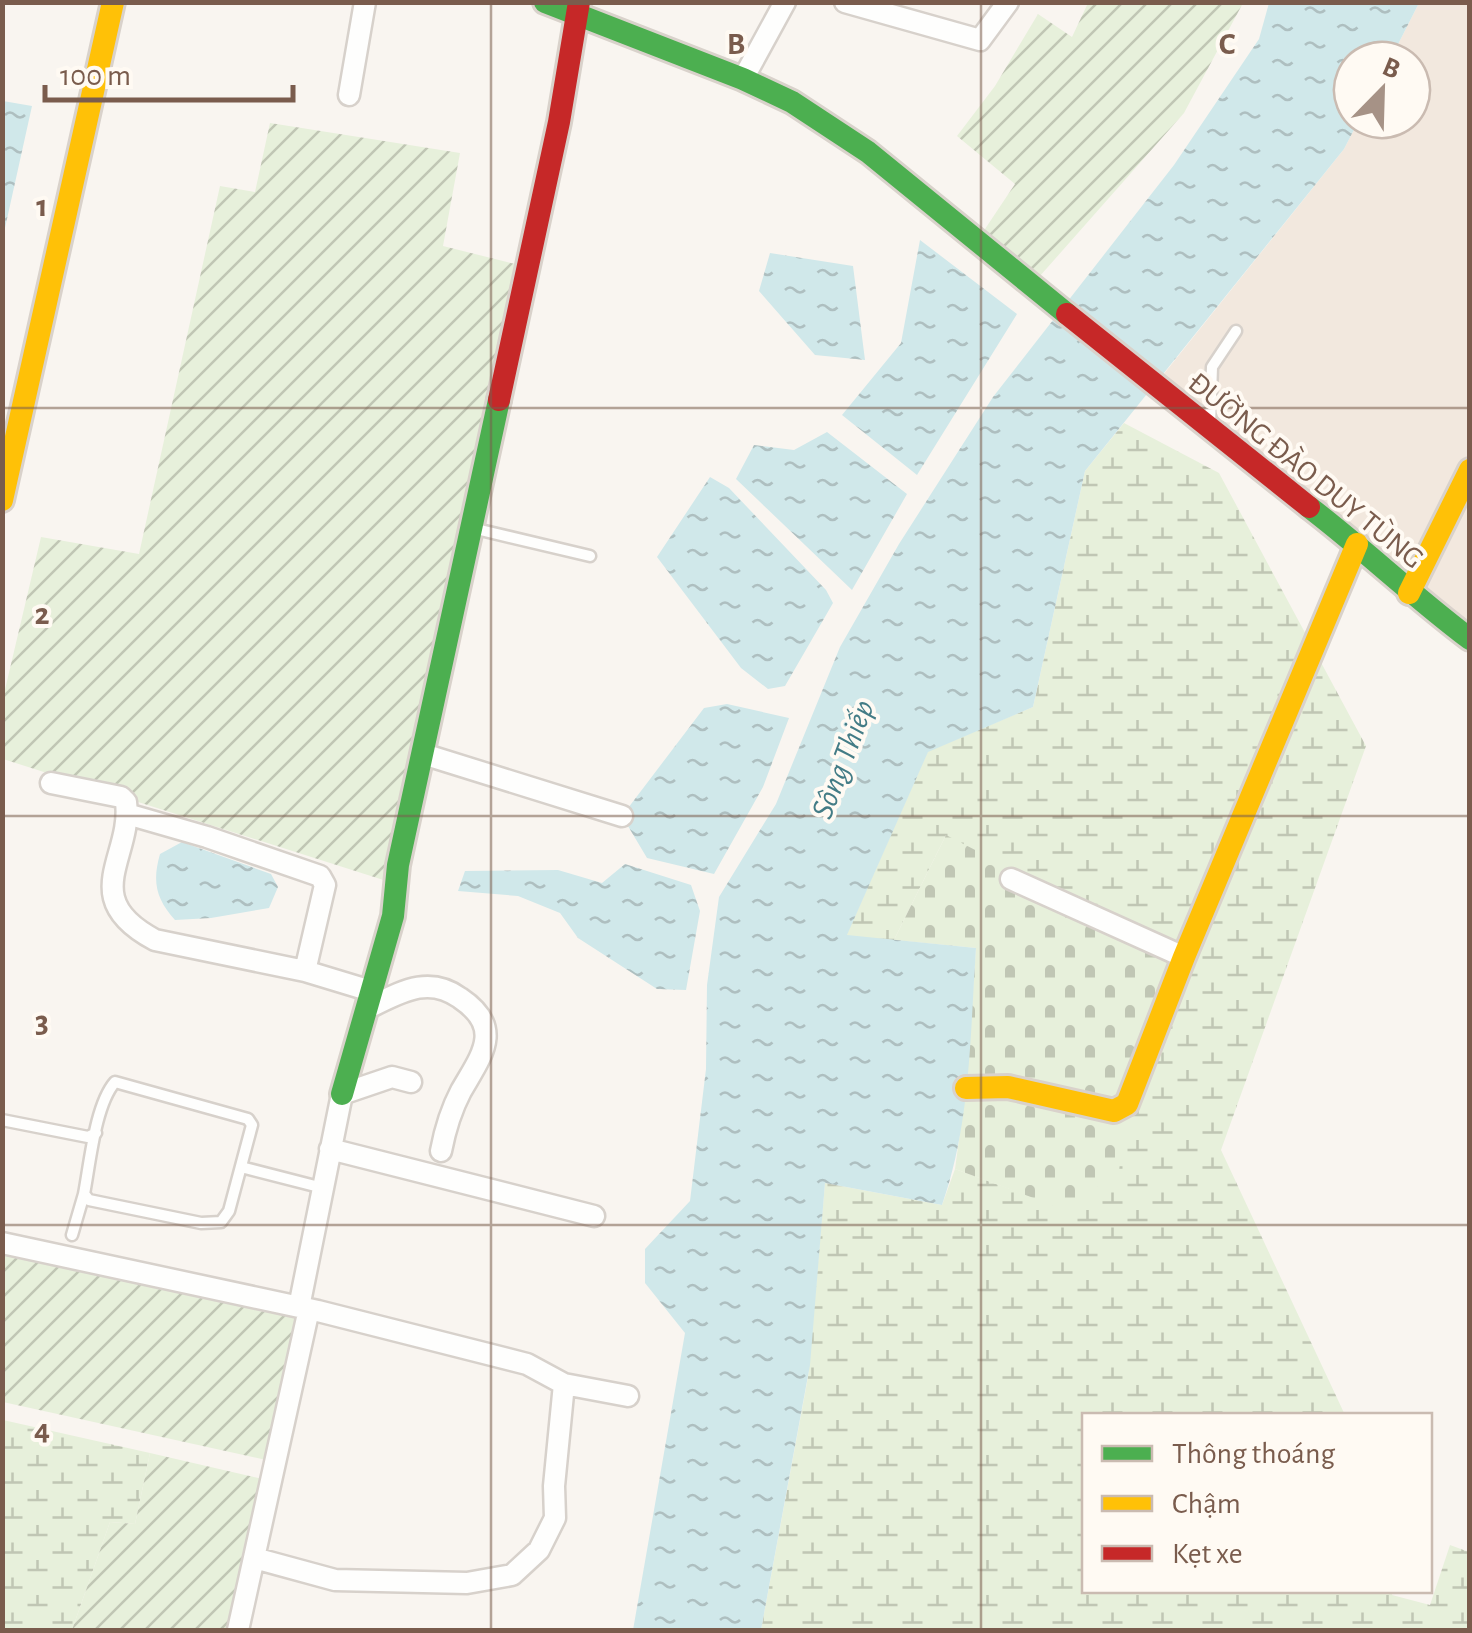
<svg xmlns="http://www.w3.org/2000/svg" width="1472" height="1633" viewBox="0 0 1472 1633" font-family="'Alegreya Sans',sans-serif">
  <style>
    .residential { fill: #f2e8de }
    .wetland { fill: url(#wetland-marsh) }
    .cemetery { fill: url(#cemetery-stones) }
    .garden { fill: url(#garden-furrows) }
    .water { fill: url(#water-ripples) }
    .lines { fill: none; stroke-linecap: round; stroke-linejoin: round }
    .lane-casing { stroke: #d7d1cb; stroke-width: 15 }
    .street-casing { stroke: #d7d1cb; stroke-width: 25 }
    .fast-casing { stroke: #d9d2cb; stroke-width: 28 }
    .slow-casing { stroke: #d9d2cb; stroke-width: 28 }
    .jam-casing { stroke: #d9d2cb; stroke-width: 28 }
    .lane { stroke: #fefefd; stroke-width: 10 }
    .street { stroke: #fefefd; stroke-width: 20 }
    .fast { stroke: #4caf50; stroke-width: 22 }
    .slow { stroke: #ffc107; stroke-width: 22 }
    .jam { stroke: #c62828; stroke-width: 22 }
    .grid { fill: none; stroke: #7a5c4d; stroke-width: 2.5; stroke-opacity: 0.55 }
    .labels { text-anchor: middle; stroke-width: 8; stroke-linejoin: round; paint-order: stroke }
    .street-label { font-size: 30px; fill: #7a5c4d; stroke: #fffaf3 }
    .water-label { font-size: 32px; font-style: italic; fill: #437c86; stroke: #fffaf3 }
    .grid-label { font-size: 32px; text-anchor: middle; font-weight: bold; fill: #7a5c4d; stroke: #fffaf3; stroke-width: 8; stroke-linejoin: round; paint-order: stroke }
  </style>
  <defs>
    <pattern id="wetland-marsh" width="20" height="14" patternUnits="userSpaceOnUse" patternTransform="scale(2.5)"><rect width="20" height="14" fill="#e7f0db"/><path d="M1 5h8M5 5V1M11 12h8M15 12V8" fill="none" stroke="#c0c6b4"/></pattern>
    <pattern id="cemetery-stones" width="16" height="16" patternUnits="userSpaceOnUse" patternTransform="scale(2.5)"><rect width="16" height="16" fill="#e7f0db"/><path d="M2 7V4a2 2 0 0 1 4 0v3zM10 15v-3a2 2 0 0 1 4 0v3z" fill="#c0c6b4"/></pattern>
    <pattern id="garden-furrows" width="10" height="10" patternUnits="userSpaceOnUse" patternTransform="scale(2.5)"><rect width="10" height="10" fill="#e7f0db"/><path d="M-1 1l2-2M0 10L10 0M9 11l2-2" fill="none" stroke="#c0c6b4"/></pattern>
    <pattern id="water-ripples" width="26" height="14" patternUnits="userSpaceOnUse" patternTransform="scale(2.5)"><rect width="26" height="14" fill="#d0e8ea"/><path d="M2 4q2-2 4 0t4 0M15 11q2-2 4 0t4 0" fill="none" stroke="#aebfc0"/></pattern>
  </defs>
  <rect width="100%" height="100%" fill="#f9f5f0"/>
  <path class="residential" d="M 1419,3 L 1469,3 L 1469,637 L 1155,385 L 1344,149 L 1359,120 L 1412,120 L 1412,60 L 1390,60 Z"/>
  <path class="wetland" d="M 1124,423 L 1219,473 L 1366,746 L 1221,1150 L 1345,1415 L 1084,1416 L 1084,1590 L 1393,1590 L 1392,1595 L 1430,1605 L 1450,1545 L 1469,1552 L 1469,1630 L 761,1630 L 808,1377 L 825,1183 L 942,1205 L 955,1169 L 1066,1209 L 946,835 L 894,940 L 846,936 L 928,751 L 1033,707 L 1085,471 Z
    M 3,1420 L 150,1453 L 135,1524 L 110,1522 L 72,1630 L 3,1630 Z"/>
  <path class="cemetery" d="M 946,835 L 1184,957 L 1127,1104 L 1119,1171 L 1066,1210 L 955,1169 L 966,1088 L 976,948 L 894,940 Z"/>
  <path class="garden" d="M 1088,3 L 1243,3 L 1184,113 L 1032,285 L 977,241 L 1015,184 L 957,136 L 995,86 L 1038,14 L 1072,37 Z
    M 270,123 L 460,153 L 443,246 L 527,267 L 396,884 L 3,759 L 3,698 L 41,537 L 139,554 L 220,186 L 255,192 Z
    M 3,1243 L 309,1309 L 275,1462 L 3,1402 Z
    M 150,1453 L 271,1481 L 239,1630 L 72,1630 L 110,1522 L 135,1524 Z"/>
  <path class="water" d="M 1269,3 L 1419,3 L 1390,60 L 1352,60 L 1352,120 L 1359,120 L 1344,149 L 1085,471 L 1033,707 L 928,752 L 847,935 L 976,948 C 970,1034 971,1123 942,1205 L 825,1183 L 810,1365 L 761,1630 L 633,1630 L 685,1333 L 645,1283 L 645,1249 L 690,1201 L 706,1069 L 707,985 L 719,897 L 776,804 L 840,647 L 899,544 L 993,397 L 1174,165 L 1259,39 Z
    M 3,101 L 32,106 L 3,237 L 2,101 Z
    M 920,240 L 1017,314 L 917,475 L 842,415 L 901,343 Z
    M 770,253 L 853,266 L 865,360 L 815,355 L 759,291 Z
    M 827,432 L 907,494 L 852,590 L 736,479 L 754,445 L 794,450 Z
    M 710,477 L 729,488 L 826,590 L 833,603 L 785,686 L 768,689 L 741,668 L 657,557 Z
    M 727,704 L 789,718 L 763,787 L 714,874 L 647,858 L 622,816 L 704,708 Z
    M 182,842 L 271,874 L 278,887 L 269,908 L 211,918 L 175,920 C 156,899 152,882 160,854 Z
    M 625,864 L 691,885 L 700,911 L 686,990 L 657,989 L 578,938 L 560,913 L 518,896 L 458,891 L 465,871 L 558,870 L 602,883 Z"/>
  <g class="lines">
    <g class="lane-casing">
      <path id="lane" d="M 1210,424 L 1212,367 L 1236,331
        M 472,528 L 590,556
        M 115,1082 L 248,1119 L 252,1125 L 229,1211 L 221,1222 L 201,1223 L 89,1200 L 84,1194 C 90,1163 95,1105 115,1082 Z
        M 2,1120 L 88,1137 L 96,1133
        M 241,1167 L 323,1188
        M 72,1235 L 84,1194"/>
    </g>
    <g class="street-casing">
      <path id="street" d="M 845,2 L 980,40 L 1008,2
        M 743,79 L 785,2
        M 349,95 L 365,2
        M 423,754 L 622,816
        M 51,783 L 121,797 L 126,802 C 133,857 76,898 155,940 L 305,971 L 371,991
        M 127,814 L 207,837 L 320,876 L 325,885 L 305,971
        M 1011,879 L 1184,957
        M 366,1009 C 398,994 427,974 460,998 C 505,1028 481,1056 461,1091 C 451,1110 445,1130 441,1151
        M 330,1149 L 594,1216
        M 2,1243 L 318,1311 L 527,1364 L 564,1384 L 628,1396
        M 299,1307 L 342,1094 L 392,1077 L 411,1082
        M 254,1558 L 335,1580 L 467,1583 L 512,1575 L 539,1550 L 555,1518 L 554,1486 L 564,1384
        M 238,1630 L 309,1309"/>
    </g>
    <g class="fast-casing">
      <path id="fast" d="M 545,2 L 743,79 L 792,102 L 868,152 L 1067,314
        M 1309,507 C 1364,549 1414,597 1470,639
        M 342,1094 L 393,916 L 398,865 L 499,400"/>
    </g>
    <g class="slow-casing">
      <path id="slow" d="M 2,500 L 113,2
        M 1409,593 L 1470,470
        M 966,1088 L 1008,1087 L 1114,1111 L 1127,1104 L 1184,957 L 1357,544"/>
    </g>
    <g class="jam-casing">
      <path id="jam" d="M 1067,314 L 1309,507
        M 499,400 L 559,122 L 579,2"/>
    </g>
    <use href="#lane" class="lane"/>
    <use href="#street" class="street"/>
    <use href="#fast" class="fast"/>
    <use href="#slow" class="slow"/>
    <use href="#jam" class="jam"/>
  </g>
  <path class="grid" d="M 491,2 L 491,1630M 981,2 L 981,1630M 2,408 L 1470,408M 2,816 L 1470,816M 2,1225 L 1470,1225"/>
  <g class="labels">
    <g class="street-label">
      <text transform="translate(1306 470) rotate(39)" y="10">ĐƯỜNG ĐÀO DUY TÙNG</text>
    </g>
    <g class="water-label">
      <text transform="translate(842 759) rotate(-69)" y="11">Sông Thiếp</text>
    </g>
  </g>
  <g class="grid-label">
    <text x="736" y="54">B</text>
    <text x="1227" y="54">C</text>
    <text x="42" y="216">1</text>
    <text x="42" y="624">2</text>
    <text x="42" y="1032">3</text>
    <text x="42" y="1440">4</text>
  </g>
  <rect width="1472" height="1633" fill="none" stroke="#7a5c4d" stroke-width="10"/>
  <rect x="1082" y="1413" width="350" height="180" fill="#fffaf3" stroke="#cabbb1" stroke-width="2.5"/>
  <rect x="1102" y="1446" width="50" height="15" fill="#4caf50" stroke="#cabbb1" stroke-width="2.5"/>
  <text x="1172" y="1463" font-size="30" fill="#7a5c4d">Thông thoáng</text>
  <rect x="1102" y="1496" width="50" height="15" fill="#ffc107" stroke="#cabbb1" stroke-width="2.5"/>
  <text x="1172" y="1513" font-size="30" fill="#7a5c4d">Chậm</text>
  <rect x="1102" y="1546" width="50" height="15" fill="#c62828" stroke="#cabbb1" stroke-width="2.5"/>
  <text x="1172" y="1563" font-size="30" fill="#7a5c4d">Kẹt xe</text>
  <g transform="translate(1382 90) rotate(23)"><circle r="48" fill="#fffaf3" stroke="#cabbb1" stroke-width="2.5"/>
  <path d="M0-8L18 38L0 25L-18 38Z" fill="#a69286"/>
  <text y="-15" font-size="28" font-weight="bold" text-anchor="middle" fill="#7a5c4d">B</text>
  </g>
  <path d="M45 85v15h248v-15" fill="none" stroke="#7a5c4d" stroke-width="5"/>
  <text x="60" y="85" font-size="30" fill="#7a5c4d" stroke="#fffaf3" stroke-width="8" paint-order="stroke">100 m</text>
</svg>
